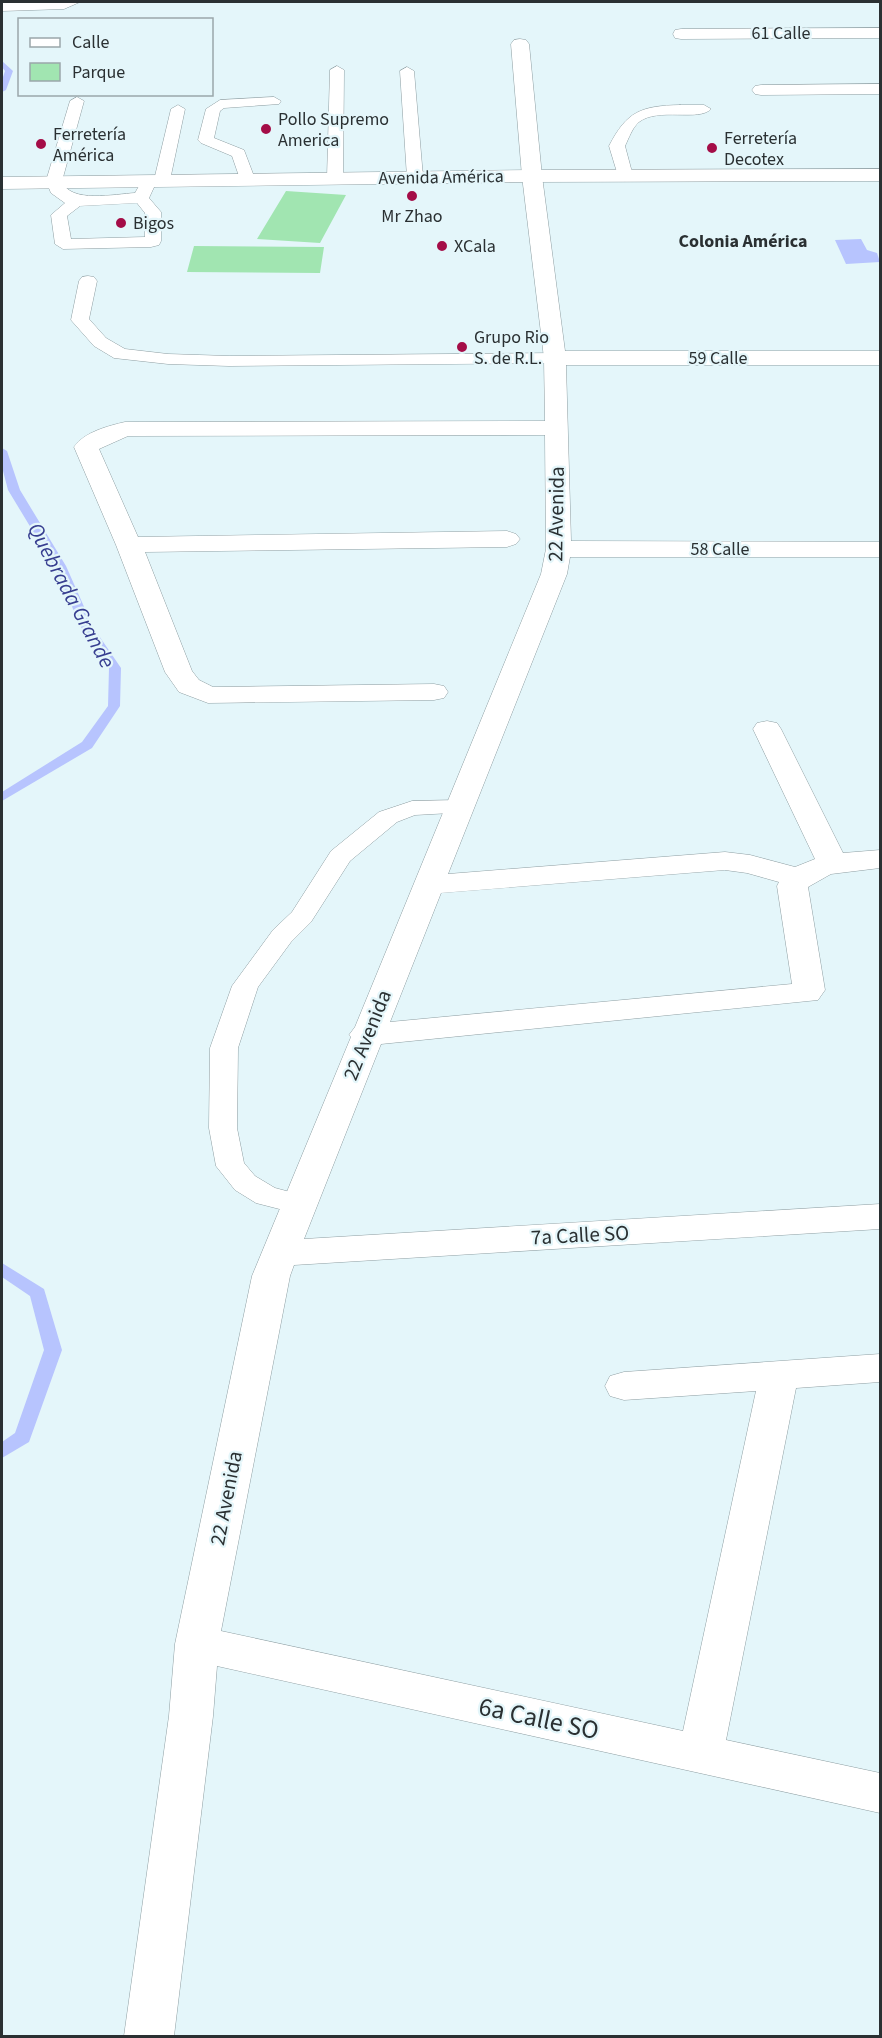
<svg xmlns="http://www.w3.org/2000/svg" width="882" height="2038" viewBox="0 0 882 2038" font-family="'Source Sans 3',sans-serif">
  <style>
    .green { fill: #a1e5b1 }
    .water { fill: #b7c4fe }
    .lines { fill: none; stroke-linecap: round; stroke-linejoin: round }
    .stream { fill: #b7c4fe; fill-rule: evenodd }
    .service-casing { stroke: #8e9ea2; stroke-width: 1 }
    .minor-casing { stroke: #8e9ea2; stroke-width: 1 }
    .secondary-casing { stroke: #8e9ea2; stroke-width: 1 }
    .service { fill: #fff; fill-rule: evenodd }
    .minor { fill: #fff; fill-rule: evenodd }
    .secondary { fill: #fff; fill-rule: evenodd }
    .poi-dot { fill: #a40d47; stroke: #e4f6fa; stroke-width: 2 }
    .labels { text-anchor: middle; stroke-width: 4.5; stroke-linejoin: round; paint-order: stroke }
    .far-street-label { font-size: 18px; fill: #2a3032; stroke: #e4f6fa }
    .far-poi-label { font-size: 18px; fill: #2a3032; stroke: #e4f6fa; text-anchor: start }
    .far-neighbourhood-label { font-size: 18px; font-weight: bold; fill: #2a3032; stroke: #e4f6fa }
    .street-label { font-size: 21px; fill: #2a3032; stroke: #e4f6fa }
    .water-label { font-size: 22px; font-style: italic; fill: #373e90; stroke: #e4f6fa }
    .near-street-label { font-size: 26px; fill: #2a3032; stroke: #e4f6fa }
  </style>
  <rect width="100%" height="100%" fill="#e4f6fa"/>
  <path class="green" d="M 286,191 L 346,195 L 320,243 L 257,239 Z
    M 194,246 L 324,247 L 320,273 L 187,272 Z"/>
  <path class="water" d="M 861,239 L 867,250 L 877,253 L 880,262 L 846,264 L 835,240 Z"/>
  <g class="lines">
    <path class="stream" d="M 2,61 L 13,71 L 6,90 L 2,92 L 2,80 L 5,71 L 2,67 Z
      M 2,448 L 7,451 L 20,490 L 66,566 L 93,627 L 121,668 L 120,706 L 92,748 L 2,801 L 2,792 L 82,742 L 108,706 L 109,668 L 81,627 L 54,566 L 8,490 L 2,467 Z
      M 2,1263 L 44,1289 L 62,1350 L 29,1442 L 2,1458 L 2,1442 L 15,1433 L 44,1350 L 30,1296 L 2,1277 Z"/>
    <g class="service-casing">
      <path id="service" d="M 80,2 L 64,9 L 2,11 L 2,3 Z
        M 337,66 L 344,70 L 343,178 L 335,183 L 327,178 L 330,70 Z
        M 407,67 L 414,71 L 423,177 L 415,182 L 407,177 L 400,71 Z
        M 77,97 L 84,101 L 62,181 C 70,204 115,194 135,193 L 144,177 L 155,176 L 171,109 L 178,105 L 185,109 L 170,180 L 162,185 L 156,183 L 149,198 L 161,212 L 161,241 L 159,245 L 151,247 L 63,249 L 55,244 L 51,215 L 65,203 L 51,193 L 46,181 L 70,101 ZM 137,203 L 145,213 L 145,237 L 71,239 L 67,216 L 80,206 Z
        M 274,97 L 281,101 L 279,104 L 224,108 L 220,111 L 214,138 L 244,150 L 255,179 L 253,182 L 241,182 L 232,156 L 201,143 L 198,140 L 206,109 L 220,100 Z
        M 680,105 L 704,105 L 711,109 C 699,122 658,107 639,122 C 632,128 629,138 625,146 L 633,176 L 625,181 L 619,179 L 609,146 C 627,111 641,106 680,105 Z
        M 88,276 L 94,277 L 97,281 L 89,319 L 106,338 L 125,349 L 168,354 L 229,356 L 555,353 L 561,354 L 564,358 L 561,362 L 555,363 L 229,366 L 168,364 L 114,358 L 94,346 L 71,320 L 79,281 L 82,277 Z
        M 460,800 L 469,802 L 472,807 L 469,812 L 415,815 L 397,822 L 350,861 L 311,922 L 291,942 L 258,987 L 238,1048 L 237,1128 L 244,1163 L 255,1176 L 275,1188 L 309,1197 L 314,1204 L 309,1211 L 299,1214 L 256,1203 L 235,1190 L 216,1166 L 209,1128 L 210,1048 L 232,986 L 273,930 L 292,912 L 331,851 L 379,812 L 412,801 Z"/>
    </g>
    <g class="minor-casing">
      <path id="minor" d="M 880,28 L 880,38 L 681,39 L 675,38 L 673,34 L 675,30 L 681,29 Z
        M 520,39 L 526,40 L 529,44 L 542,176 L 565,351 L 880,351 L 880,365 L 566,365 L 571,541 L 880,542 L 880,557 L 570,557 L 567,574 L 448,874 L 725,852 L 750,855 L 795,867 L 815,859 L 753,729 L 757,723 L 767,721 L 777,723 L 781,729 L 843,853 L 880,850 L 880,868 L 831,874 L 808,887 L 825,990 L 818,1000 L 381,1044 L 304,1239 L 880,1204 L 880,1229 L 294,1265 L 290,1276 L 221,1631 L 683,1731 L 756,1391 L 624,1400 L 610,1396 L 605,1386 L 610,1376 L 624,1372 L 880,1354 L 880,1382 L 796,1388 L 726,1740 L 880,1773 L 880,1813 L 217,1666 L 213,1716 L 174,2036 L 124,2036 L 169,1716 L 175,1644 L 252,1276 L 351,1037 L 349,1035 L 355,1027 L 541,574 L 546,549 L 545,435 L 128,436 L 99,449 L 138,537 L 507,531 L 516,534 L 520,539 L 516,544 L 507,547 L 145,552 L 192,671 L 199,680 L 213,687 L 434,684 L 444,686 L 448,692 L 444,698 L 434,700 L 208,703 L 179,692 L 165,672 L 116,545 L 74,447 C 84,432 108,426 125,422 L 545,421 L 544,358 L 522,176 L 511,44 L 514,40 ZM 725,870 L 747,873 L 779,882 L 777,886 L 792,984 L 390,1022 L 441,893 Z
        M 880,84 L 880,94 L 761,95 L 755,94 L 752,90 L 755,86 L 761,85 Z"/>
    </g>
    <g class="secondary-casing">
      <path id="secondary" d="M 880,169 L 880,181 L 532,182 L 2,189 L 2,177 L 532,170 Z"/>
    </g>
    <use href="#service" class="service"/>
    <use href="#minor" class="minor"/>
    <use href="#secondary" class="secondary"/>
  </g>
  <g class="poi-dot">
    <circle cx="266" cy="129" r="6"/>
    <circle cx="41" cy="144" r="6"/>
    <circle cx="712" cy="148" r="6"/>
    <circle cx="412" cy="196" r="6"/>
    <circle cx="121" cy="223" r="6"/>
    <circle cx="442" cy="246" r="6"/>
    <circle cx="462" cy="347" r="6"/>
  </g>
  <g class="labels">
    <g class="far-street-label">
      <text x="781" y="39">61 Calle</text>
      <text transform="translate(441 177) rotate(-1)" y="6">Avenida América</text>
      <text x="718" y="364">59 Calle</text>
      <text x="720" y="555">58 Calle</text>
    </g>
    <g class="far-poi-label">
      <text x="278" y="125">Pollo Supremo<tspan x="278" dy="21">America</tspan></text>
      <text x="53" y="140">Ferretería<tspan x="53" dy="21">América</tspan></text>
      <text x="724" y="144">Ferretería<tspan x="724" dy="21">Decotex</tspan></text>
      <text x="412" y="222" text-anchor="middle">Mr Zhao</text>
      <text x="133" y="229">Bigos</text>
      <text x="454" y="252">XCala</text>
      <text x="474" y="343">Grupo Rio<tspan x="474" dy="21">S. de R.L.</tspan></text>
    </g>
    <g class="far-neighbourhood-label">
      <text x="743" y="247">Colonia América</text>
    </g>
    <g class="street-label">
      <text transform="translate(556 514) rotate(-89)" y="7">22 Avenida</text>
      <text transform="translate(367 1035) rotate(-68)" y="7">22 Avenida</text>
      <text transform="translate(580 1235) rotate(-3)" y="7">7a Calle SO</text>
      <text transform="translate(226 1498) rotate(-79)" y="7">22 Avenida</text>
    </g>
    <g class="water-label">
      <text transform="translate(72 595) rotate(62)" y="8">Quebrada Grande</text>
    </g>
    <g class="near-street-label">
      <text transform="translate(539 1718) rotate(12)" y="9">6a Calle SO</text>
    </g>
  </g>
  <rect width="882" height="2038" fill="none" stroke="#2a3032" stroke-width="6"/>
  <rect x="18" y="18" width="195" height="78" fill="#e4f6fa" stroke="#9aa7aa" stroke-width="1.5"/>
  <rect x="30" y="38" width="30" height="9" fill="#ffffff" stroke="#9aa7aa" stroke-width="1.5"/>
  <text x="72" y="48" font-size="18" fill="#2a3032">Calle</text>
  <rect x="30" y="63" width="30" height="18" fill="#a1e5b1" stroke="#9aa7aa" stroke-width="1.5"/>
  <text x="72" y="78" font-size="18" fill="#2a3032">Parque</text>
</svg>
